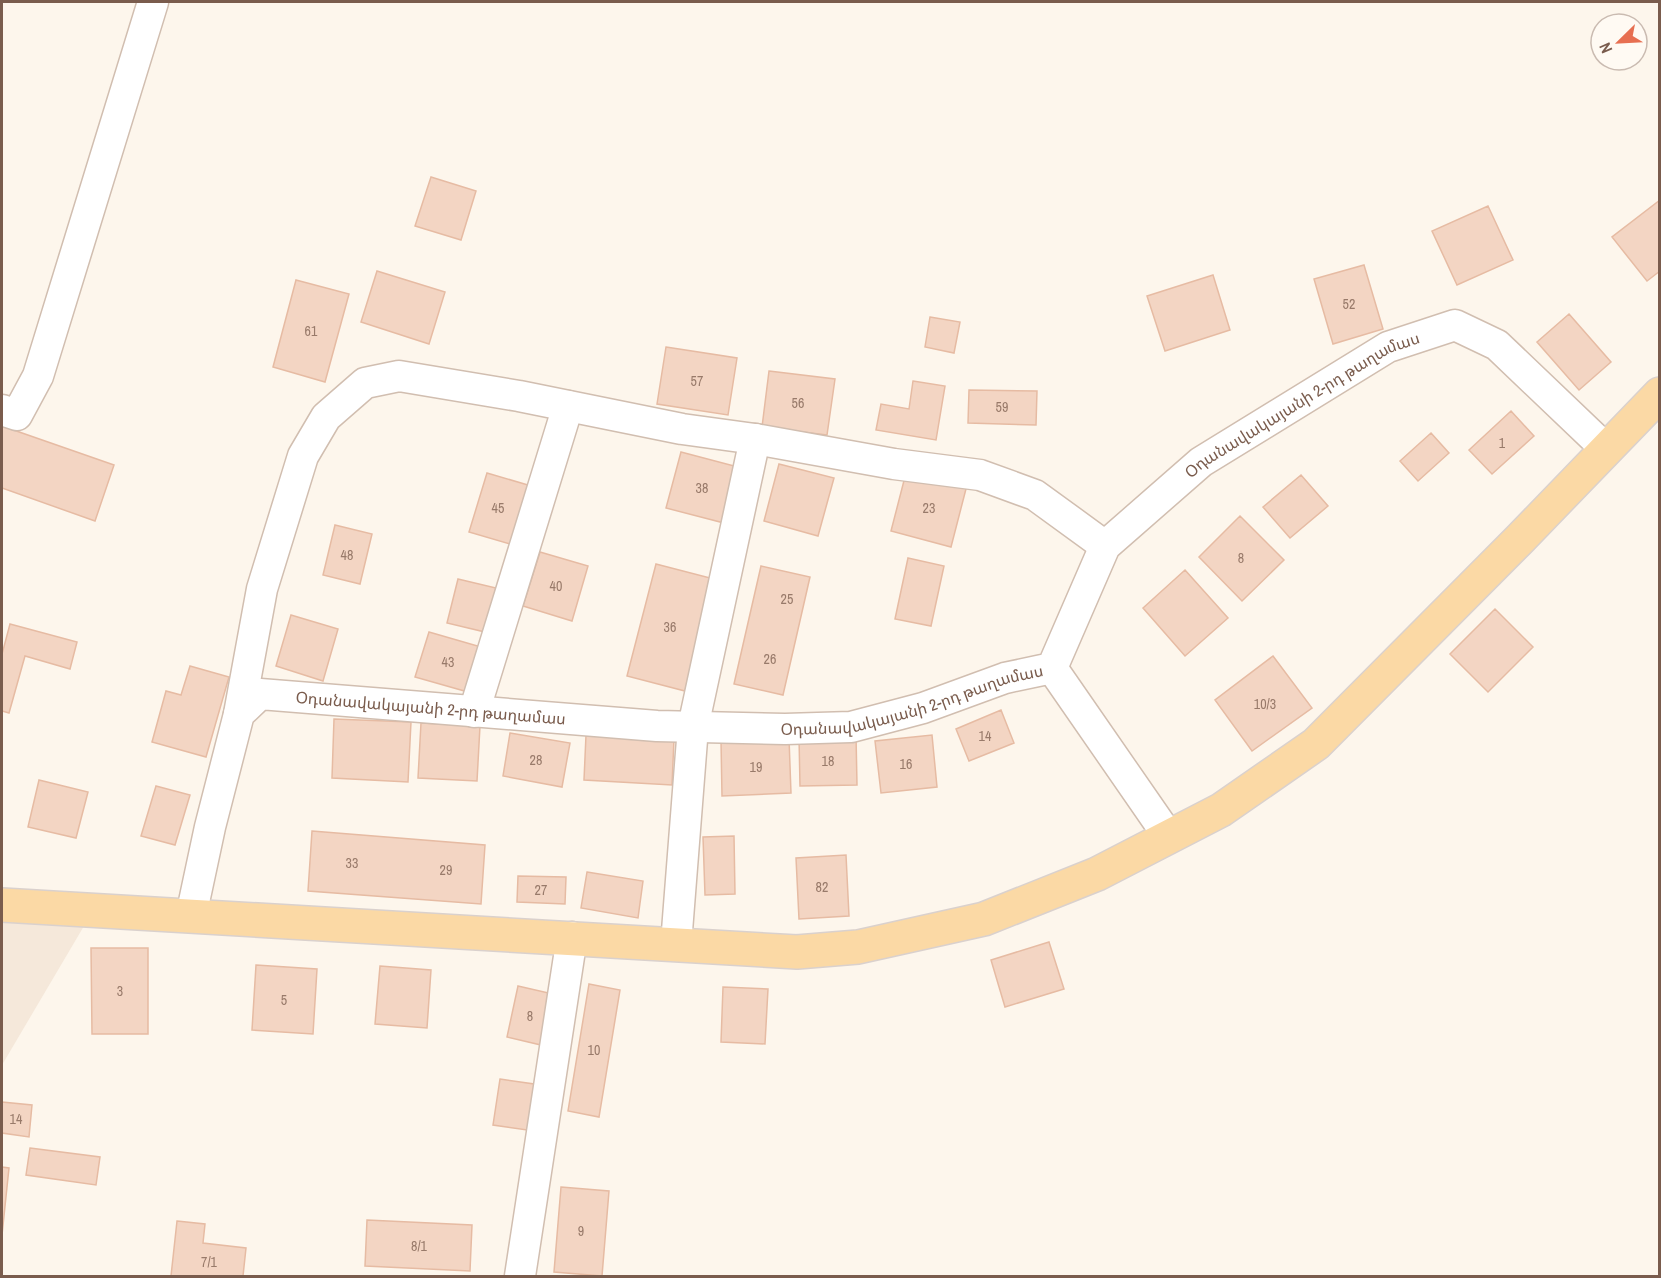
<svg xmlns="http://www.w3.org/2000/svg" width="1661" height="1278" viewBox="0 0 1661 1278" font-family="'Archivo Narrow','Noto Sans Armenian',sans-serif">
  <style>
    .residential { fill: #f5e8da }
    .building { fill: #f3d5c3; stroke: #e6bba3; stroke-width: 1.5 }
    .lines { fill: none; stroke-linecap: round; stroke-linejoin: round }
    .minor-casing { stroke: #d1beb0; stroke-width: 33 }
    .major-casing { stroke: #dad1cd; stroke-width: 36 }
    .minor { stroke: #fff; stroke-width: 30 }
    .major { stroke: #fbd9a5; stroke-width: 33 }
    .labels { text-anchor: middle; stroke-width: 4.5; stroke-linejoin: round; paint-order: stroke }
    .number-label { font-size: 14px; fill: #987a6a }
    .street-label { font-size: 16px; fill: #7a5c4d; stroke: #fffaf3 }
  </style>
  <rect width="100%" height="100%" fill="#fdf6ec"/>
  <path class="residential" d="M 2,921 L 84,926 L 2,1065 Z"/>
  <path class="building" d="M 431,177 L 476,191 L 461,240 L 415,226 Z
    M 1660,200 L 1660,271 L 1647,281 L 1612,237 Z
    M 1488,206 L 1513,260 L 1457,285 L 1432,231 Z
    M 1364,265 L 1383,329 L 1333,344 L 1314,279 Z
    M 377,271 L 445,292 L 429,344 L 361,322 Z
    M 1213,275 L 1230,330 L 1165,351 L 1147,296 Z
    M 296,280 L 349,294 L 325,382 L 273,367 Z
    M 1569,314 L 1611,362 L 1579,390 L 1537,342 Z
    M 930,317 L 960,322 L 954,353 L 925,347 Z
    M 666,347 L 737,358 L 728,415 L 657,404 Z
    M 769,371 L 835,379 L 827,435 L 762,427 Z
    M 913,381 L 945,386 L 936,440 L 876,430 L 881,404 L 909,409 Z
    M 969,390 L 1037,391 L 1036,425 L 968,423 Z
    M 1511,411 L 1534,436 L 1492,474 L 1469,450 Z
    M 2,426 L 114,465 L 95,521 L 2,488 Z
    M 1431,433 L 1449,453 L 1418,481 L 1400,461 Z
    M 681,452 L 738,467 L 724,523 L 666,508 Z
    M 779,464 L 834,478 L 818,536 L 764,521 Z
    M 907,469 L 967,485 L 951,547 L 891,531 Z
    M 487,473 L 528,485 L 510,544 L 469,532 Z
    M 1301,475 L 1328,506 L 1290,538 L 1263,507 Z
    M 1240,516 L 1284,560 L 1242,601 L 1199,557 Z
    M 335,525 L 372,534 L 360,584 L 323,575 Z
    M 540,552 L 588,566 L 572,621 L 523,606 Z
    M 908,558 L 944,566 L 931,626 L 895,619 Z
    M 656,564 L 714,579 L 685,691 L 627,676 Z
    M 761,566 L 810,577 L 783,695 L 734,684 Z
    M 1185,570 L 1228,618 L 1185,656 L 1143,608 Z
    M 458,579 L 496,588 L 485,632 L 447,623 Z
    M 1495,609 L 1533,647 L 1488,692 L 1450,654 Z
    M 291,615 L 338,629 L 323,681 L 276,666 Z
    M 10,624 L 77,642 L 70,669 L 25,656 L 9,713 L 2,711 L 2,654 Z
    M 429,632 L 481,647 L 468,692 L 415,677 Z
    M 1273,656 L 1312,708 L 1252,751 L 1215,700 Z
    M 190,666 L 229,677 L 206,757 L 152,742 L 166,691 L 181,695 Z
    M 1001,710 L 1014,743 L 969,761 L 956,729 Z
    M 334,719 L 411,722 L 408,782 L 332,778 Z
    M 421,723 L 480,726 L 477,781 L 418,778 Z
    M 510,733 L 570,743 L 562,787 L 503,776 Z
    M 586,735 L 674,739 L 672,785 L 584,780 Z
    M 856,735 L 857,785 L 800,786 L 799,737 Z
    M 932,735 L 937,787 L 881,793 L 875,741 Z
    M 789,738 L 791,793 L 722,796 L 721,741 Z
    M 39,780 L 88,792 L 76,838 L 28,827 Z
    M 156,786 L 190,795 L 175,845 L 141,836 Z
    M 312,831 L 485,845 L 481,904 L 308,891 Z
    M 734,836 L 735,894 L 705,895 L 703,837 Z
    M 846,855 L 849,916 L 799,919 L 796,858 Z
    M 587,872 L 643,881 L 638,918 L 581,908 Z
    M 518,876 L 566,877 L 565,904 L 517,902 Z
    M 1049,942 L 1064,989 L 1005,1007 L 991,960 Z
    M 91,948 L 148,948 L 148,1034 L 92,1034 Z
    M 256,965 L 317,969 L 313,1034 L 252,1030 Z
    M 380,966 L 431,970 L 427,1028 L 375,1024 Z
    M 589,984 L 620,990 L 599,1117 L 568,1111 Z
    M 518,986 L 553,994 L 541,1045 L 507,1037 Z
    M 723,987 L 768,989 L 765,1044 L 721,1042 Z
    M 500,1079 L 541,1085 L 534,1131 L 493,1125 Z
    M 2,1102 L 32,1105 L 29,1137 L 2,1133 Z
    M 30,1148 L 100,1157 L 96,1185 L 26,1175 Z
    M 2,1167 L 9,1168 L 2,1235 Z
    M 561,1187 L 609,1191 L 602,1276 L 554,1272 Z
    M 367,1220 L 472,1225 L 470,1271 L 365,1266 Z
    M 177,1221 L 205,1224 L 203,1243 L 246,1248 L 243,1276 L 171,1276 Z"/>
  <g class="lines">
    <g class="minor-casing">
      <g id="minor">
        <path d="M 2,410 L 17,415 L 38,376 L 153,2"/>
        <path d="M 1052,668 L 1169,837"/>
        <path d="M 474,712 L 568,406"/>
        <path d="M 239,714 L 262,589 L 303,456 L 326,417 L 365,383 L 399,376 L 519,396 L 682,429 L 755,439 L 894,464 L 980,475 L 1035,495 L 1105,546"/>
        <path id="s1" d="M 191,916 L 210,827 L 239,714 L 260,694 L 657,726 L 785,729 L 851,727 L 923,708 L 1005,678 L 1052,668 L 1105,546 L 1201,462 L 1388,347 L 1455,325 L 1497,345 L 1606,449"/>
        <path d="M 676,944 L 693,727 L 755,439"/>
        <path d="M 520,1276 L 572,937"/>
      </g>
    </g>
    <g class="major-casing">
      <path id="major" d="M 2,905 L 797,952 L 858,947 L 984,919 L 1097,874 L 1221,810 L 1316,744 L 1519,540 L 1660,394"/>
    </g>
    <use href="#minor" class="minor"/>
    <use href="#major" class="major"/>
  </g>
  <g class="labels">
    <g class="number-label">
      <text x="1349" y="309">52</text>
      <text x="311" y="336">61</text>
      <text x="697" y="386">57</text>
      <text x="798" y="408">56</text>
      <text x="1002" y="412">59</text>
      <text x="1502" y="448">1</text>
      <text x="702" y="493">38</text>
      <text x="498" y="513">45</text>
      <text x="929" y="513">23</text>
      <text x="347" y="560">48</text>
      <text x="1241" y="563">8</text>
      <text x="556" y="591">40</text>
      <text x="787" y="604">25</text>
      <text x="670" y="632">36</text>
      <text x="770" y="664">26</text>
      <text x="448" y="667">43</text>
      <text x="1265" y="709">10/3</text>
      <text x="985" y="741">14</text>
      <text x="536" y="765">28</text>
      <text x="828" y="766">18</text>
      <text x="906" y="769">16</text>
      <text x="756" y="772">19</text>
      <text x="352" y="868">33</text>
      <text x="446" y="875">29</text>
      <text x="822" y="892">82</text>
      <text x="541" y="895">27</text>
      <text x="120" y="996">3</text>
      <text x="284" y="1005">5</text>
      <text x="530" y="1021">8</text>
      <text x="594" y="1055">10</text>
      <text x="16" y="1124">14</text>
      <text x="581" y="1236">9</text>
      <text x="419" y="1251">8/1</text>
      <text x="209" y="1267">7/1</text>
    </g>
    <g class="street-label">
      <text dy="6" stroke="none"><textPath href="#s1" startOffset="1416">Օդանավակայանի 2-րդ թաղամաս</textPath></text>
      <text dy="6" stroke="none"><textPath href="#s1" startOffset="894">Օդանավակայանի 2-րդ թաղամաս</textPath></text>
      <text dy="6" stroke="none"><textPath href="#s1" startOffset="408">Օդանավակայանի 2-րդ թաղամաս</textPath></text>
    </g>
  </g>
  <rect width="1661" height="1278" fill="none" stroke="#7a5c4d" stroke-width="6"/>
  <g transform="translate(1619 42) rotate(246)"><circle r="28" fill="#fffaf3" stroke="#cabbb1" stroke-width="1.5"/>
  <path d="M0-4.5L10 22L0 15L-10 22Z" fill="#e76f51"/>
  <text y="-9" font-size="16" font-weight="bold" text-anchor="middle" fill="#7a5c4d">N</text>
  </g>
</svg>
